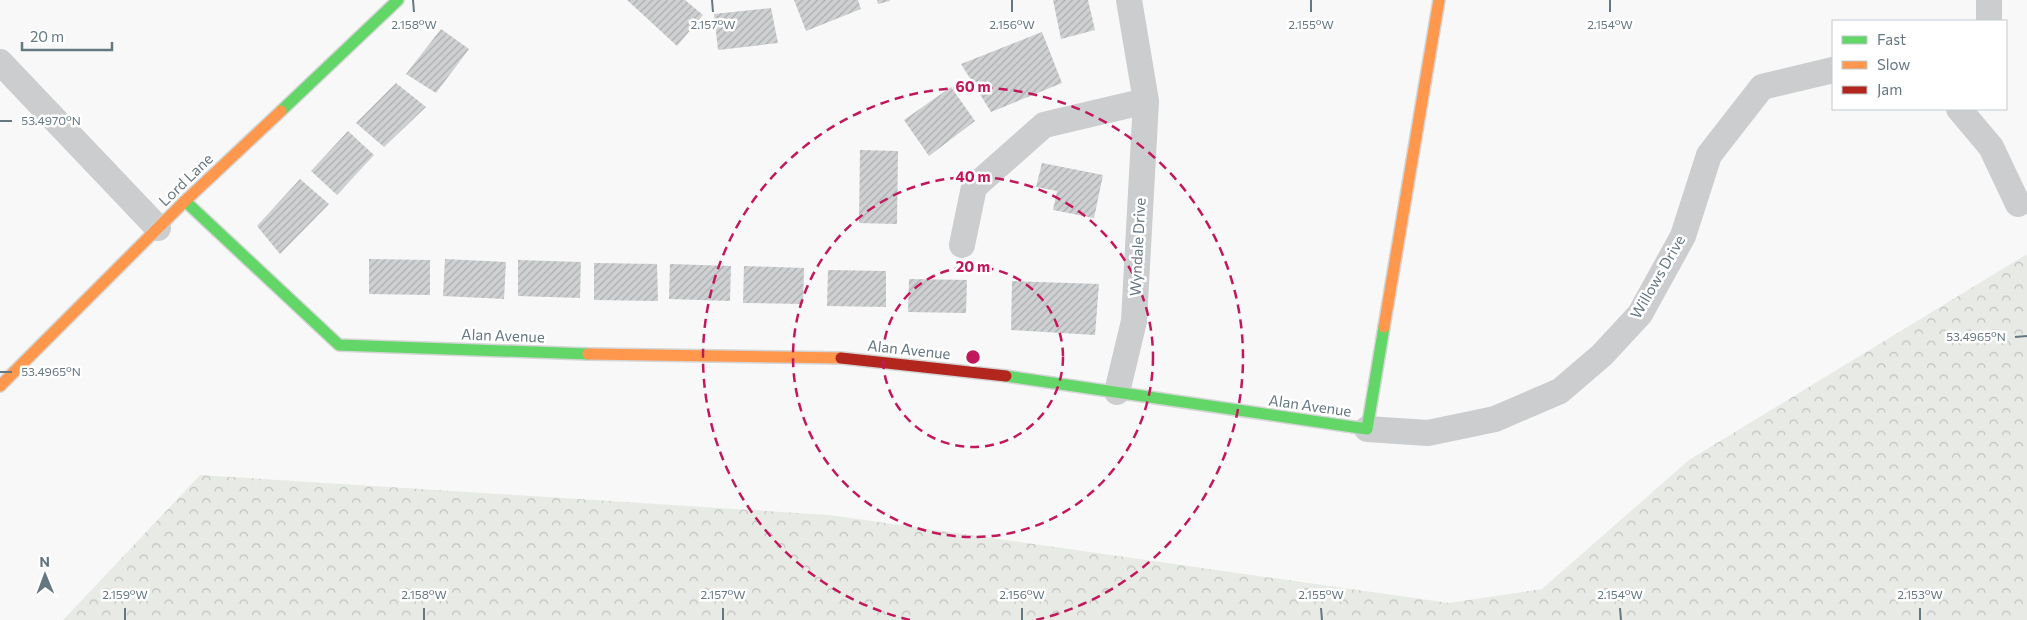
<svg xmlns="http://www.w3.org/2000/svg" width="2027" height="620" viewBox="0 0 2027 620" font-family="Commissioner,sans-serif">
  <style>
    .forest { fill: url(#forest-crowns) }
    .building { fill: url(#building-hatch) }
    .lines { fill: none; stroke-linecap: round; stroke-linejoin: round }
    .fast-casing { stroke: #d4d5d6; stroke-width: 14 }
    .slow-casing { stroke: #d4d5d6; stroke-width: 14 }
    .jam-casing { stroke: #d4d5d6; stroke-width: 14 }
    .street { stroke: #cbcdce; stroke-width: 26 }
    .fast { stroke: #63d668; stroke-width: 11 }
    .slow { stroke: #ff974d; stroke-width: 11 }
    .jam { stroke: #b3261e; stroke-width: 11 }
    .ticks { fill: none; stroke: #657781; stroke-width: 2 }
    .ring { fill: none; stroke: #c2185b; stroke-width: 2.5; stroke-dasharray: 9 6 }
    .labels { text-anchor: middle; stroke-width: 5; stroke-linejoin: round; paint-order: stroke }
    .street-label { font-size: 15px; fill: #657781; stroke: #fff }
    .ticks-label { font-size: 12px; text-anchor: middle; fill: #657781; stroke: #fff; stroke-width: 5; stroke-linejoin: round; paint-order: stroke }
    .centre { fill: #c2185b; stroke: #fff; stroke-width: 2.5 }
    .ring-label { font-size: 15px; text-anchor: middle; font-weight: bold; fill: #c2185b; stroke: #fff; stroke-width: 5; stroke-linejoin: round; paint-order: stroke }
  </style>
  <defs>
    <pattern id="forest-crowns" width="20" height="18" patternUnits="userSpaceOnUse" patternTransform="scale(1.25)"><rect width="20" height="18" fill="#e7eae5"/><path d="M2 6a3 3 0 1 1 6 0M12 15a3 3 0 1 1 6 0" fill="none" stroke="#bfc2bf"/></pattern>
    <pattern id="building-hatch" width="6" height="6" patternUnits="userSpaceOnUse" patternTransform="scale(1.25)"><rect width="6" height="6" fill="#ced0d1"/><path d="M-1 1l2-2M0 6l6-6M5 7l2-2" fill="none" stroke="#abaeaf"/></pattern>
  </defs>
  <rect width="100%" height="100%" fill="#f8f8f8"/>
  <path class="forest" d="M 2027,254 L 2027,620 L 63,620 L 200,475 L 829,515 L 1449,603 L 1542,589 L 1689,460 Z"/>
  <path class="building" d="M 627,0 L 685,0 L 703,15 L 677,46 Z
    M 794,0 L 858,0 L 861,9 L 806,31 Z
    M 877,0 L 890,0 L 890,1 L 878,4 Z
    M 1053,0 L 1088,0 L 1095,30 L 1061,39 Z
    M 771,8 L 778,43 L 718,50 L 714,14 Z
    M 441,29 L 469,49 L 436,93 L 406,74 Z
    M 1042,32 L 1062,83 L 991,112 L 961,64 Z
    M 396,83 L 426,107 L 384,147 L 356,123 Z
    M 951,87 L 975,121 L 929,156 L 904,120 Z
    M 348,131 L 374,155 L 337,195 L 311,171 Z
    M 860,150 L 898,151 L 897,224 L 859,223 Z
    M 1042,163 L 1103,175 L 1094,218 L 1053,210 L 1057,191 L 1036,187 Z
    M 300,179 L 329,204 L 280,254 L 257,226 Z
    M 369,259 L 430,260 L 430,295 L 369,294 Z
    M 445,259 L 506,262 L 504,299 L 443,296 Z
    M 518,260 L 581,262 L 580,298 L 518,296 Z
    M 594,263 L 657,264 L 658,301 L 594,300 Z
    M 670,264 L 731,266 L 730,301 L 669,299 Z
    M 744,266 L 804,268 L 803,304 L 743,303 Z
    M 828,270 L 886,271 L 886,307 L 827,306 Z
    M 909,279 L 967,280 L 966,313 L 908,312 Z
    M 1012,281 L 1099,284 L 1095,335 L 1011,330 Z"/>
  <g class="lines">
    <g class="fast-casing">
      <path id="fast" d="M 281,111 L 398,0
        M 185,201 L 339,345 L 588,354
        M 1006,376 L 1367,429 L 1384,327"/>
    </g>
    <g class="slow-casing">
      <path id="slow" d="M 1384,327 L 1439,0
        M 588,354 L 841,358
        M 0,386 L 185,201 L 281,111"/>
    </g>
    <g class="jam-casing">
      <path id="jam" d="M 841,358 L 1006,376"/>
    </g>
    <path class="street" d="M 1989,21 L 1989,0
      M 0,62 L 158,228
      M 1959,109 L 1991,147 L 2018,204
      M 962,245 L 974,187 L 1044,125 L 1146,101
      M 1117,392 L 1134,321 L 1146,101 L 1129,0
      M 1367,429 L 1428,433 L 1495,419 L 1560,391 L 1602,355 L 1640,314 L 1683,236 L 1709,155 L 1762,87 L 1833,70"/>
    <use href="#fast" class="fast"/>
    <use href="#slow" class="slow"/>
    <use href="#jam" class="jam"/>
  </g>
  <path class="ticks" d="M 413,0 L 414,12M 712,0 L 713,12M 1012,0 L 1012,12M 1311,0 L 1311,12M 1610,0 L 1610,12M 0,121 L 12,121M 2015,337 L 2027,336M 0,372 L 12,372M 125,608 L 125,620M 424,608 L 424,620M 723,608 L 723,620M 1022,608 L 1022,620M 1321,608 L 1322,620M 1620,608 L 1621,620M 1920,608 L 1920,620"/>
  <g class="ring">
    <circle cx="973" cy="357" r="90"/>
    <circle cx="973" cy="357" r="180"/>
    <path d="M910 620A270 270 0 1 1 1036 620"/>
  </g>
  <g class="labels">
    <g class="street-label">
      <text transform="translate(186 180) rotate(-44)" y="5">Lord Lane</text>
      <text transform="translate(1138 247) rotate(-87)" y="5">Wyndale Drive</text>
      <text transform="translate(1658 277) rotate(-60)" y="5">Willows Drive</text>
      <text transform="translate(503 336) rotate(2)" y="5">Alan Avenue</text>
      <text transform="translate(909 350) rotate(6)" y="5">Alan Avenue</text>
      <text transform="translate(1310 406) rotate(8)" y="5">Alan Avenue</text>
    </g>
  </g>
  <g class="ticks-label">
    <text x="414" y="29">2.158°W</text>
    <text x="713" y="29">2.157°W</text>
    <text x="1012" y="29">2.156°W</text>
    <text x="1311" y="29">2.155°W</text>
    <text x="1610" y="29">2.154°W</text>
    <text x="51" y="125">53.4970°N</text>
    <text x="1976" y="341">53.4965°N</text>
    <text x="51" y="376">53.4965°N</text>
    <text x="125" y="599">2.159°W</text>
    <text x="424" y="599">2.158°W</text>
    <text x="723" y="599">2.157°W</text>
    <text x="1022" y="599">2.156°W</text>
    <text x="1321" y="599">2.155°W</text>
    <text x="1620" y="599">2.154°W</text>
    <text x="1920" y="599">2.153°W</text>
  </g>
  <circle cx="973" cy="357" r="8" class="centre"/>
  <g class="ring-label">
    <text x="973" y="92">60 m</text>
    <text x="973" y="182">40 m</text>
    <text x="973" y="272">20 m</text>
  </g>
  <rect x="1832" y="20" width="175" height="90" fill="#ffffff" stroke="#c1c9cd"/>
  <rect x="1842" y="36" width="25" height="8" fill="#63d668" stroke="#c1c9cd"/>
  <text x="1877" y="45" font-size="15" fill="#657781">Fast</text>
  <rect x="1842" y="61" width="25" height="8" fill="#ff974d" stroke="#c1c9cd"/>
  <text x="1877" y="70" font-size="15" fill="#657781">Slow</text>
  <rect x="1842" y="86" width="25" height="8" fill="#b3261e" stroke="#c1c9cd"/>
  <text x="1877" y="95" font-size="15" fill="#657781">Jam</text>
  <g transform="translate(45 575) rotate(359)" stroke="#ffffff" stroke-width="4" paint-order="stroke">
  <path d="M0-4L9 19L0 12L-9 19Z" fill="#657781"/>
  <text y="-8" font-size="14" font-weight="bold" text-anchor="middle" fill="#657781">N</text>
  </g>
  <path d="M22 42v8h90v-8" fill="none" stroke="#657781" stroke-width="2.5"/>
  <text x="30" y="42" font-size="15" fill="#657781" stroke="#ffffff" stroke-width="4" paint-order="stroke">20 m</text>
</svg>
